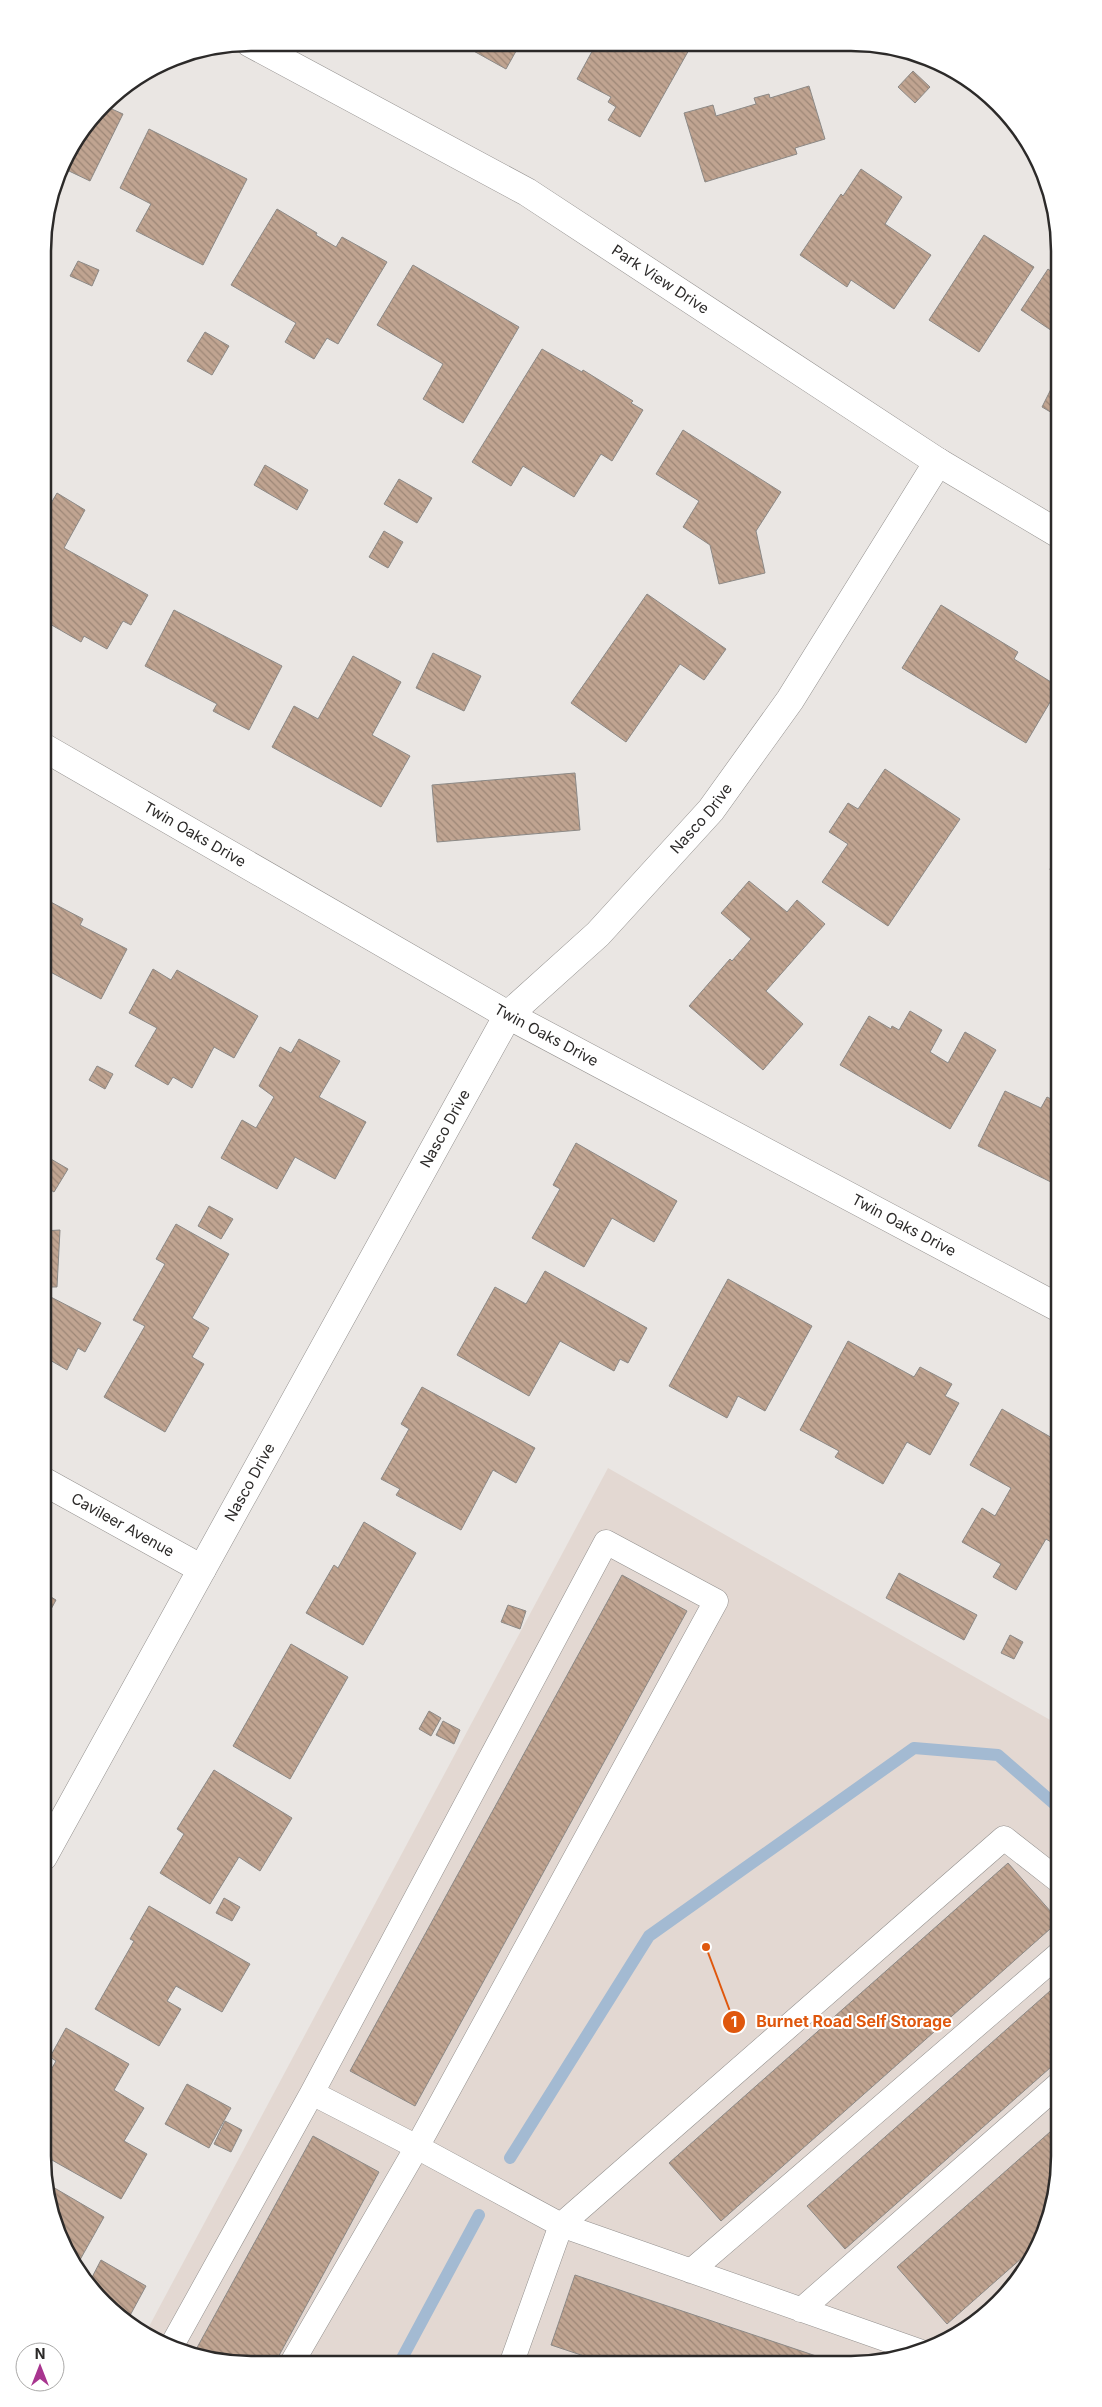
<svg xmlns="http://www.w3.org/2000/svg" width="1102" height="2407" viewBox="0 0 1102 2407" font-family="Inter,sans-serif">
  <style>
    .built { fill: #e3d8d2 }
    .lines { fill: none; stroke-linecap: round; stroke-linejoin: round }
    .stream { stroke: #a3bad2; stroke-width: 12 }
    .building { fill: url(#building-back-hatch); stroke: #8c8986 }
    .service-casing { stroke: #93908e; stroke-width: 25 }
    .minor-casing { stroke: #93908e; stroke-width: 29 }
    .service { stroke: #fff; stroke-width: 24 }
    .minor { stroke: #fff; stroke-width: 28 }
    .labels { text-anchor: middle; stroke-width: 4; stroke-linejoin: round; paint-order: stroke }
    .street-label { font-size: 15px; fill: #2c2a29; stroke: #fff }
    .rim { fill: none; stroke: #2c2a29; stroke-width: 2.5 }
    .leader { fill: none; stroke: #df570d; stroke-width: 2 }
    .callout-dot { fill: #df570d; stroke: #fff; stroke-width: 2 }
    .mark-label { font-size: 15px; text-anchor: middle; font-weight: bold; fill: #fff }
    .callout-label { font-size: 16px; text-anchor: middle; font-weight: bold; fill: #df570d; stroke: #fff; stroke-width: 4; stroke-linejoin: round; paint-order: stroke }
  </style>
  <defs>
    <pattern id="building-back-hatch" width="6" height="6" patternUnits="userSpaceOnUse" patternTransform="scale(1.25)"><rect width="6" height="6" fill="#c0a491"/><path d="M-1 5l2 2M0 0l6 6M5-1l2 2" fill="none" stroke="#9c8676"/></pattern>
  </defs>
  <rect width="100%" height="100%" fill="#eae6e3"/>
  <path class="built" d="M 608,1468 L 1059,1725 L 1059,2170 L 1044,2235 L 1016,2283 L 967,2329 L 905,2357 L 851,2364 L 211,2361 L 159,2343 L 145,2334 Z"/>
  <g class="lines">
    <path class="stream" d="M 510,2158 L 649,1936 L 914,1748 L 998,1755 L 1059,1808
      M 400,2362 L 479,2215"/>
  </g>
  <path class="building" d="M 461,44 L 520,44 L 506,69 Z
    M 592,45 L 685,45 L 690,48 L 640,137 L 608,120 L 616,107 L 608,102 L 611,97 L 577,79 L 595,46 Z
    M 913,71 L 930,87 L 915,103 L 898,87 Z
    M 809,86 L 825,139 L 795,148 L 797,154 L 705,182 L 684,113 L 713,105 L 716,116 L 756,104 L 754,98 L 769,94 L 770,98 Z
    M 105,106 L 123,114 L 90,181 L 69,171 L 70,167 L 63,163 L 64,159 Z
    M 149,129 L 247,179 L 203,265 L 136,231 L 151,204 L 120,188 Z
    M 861,169 L 902,197 L 885,224 L 931,255 L 894,309 L 851,280 L 847,287 L 800,255 L 841,194 L 843,196 Z
    M 277,209 L 317,233 L 316,235 L 336,247 L 342,237 L 387,262 L 338,344 L 327,338 L 314,359 L 285,342 L 296,323 L 231,285 Z
    M 984,235 L 1034,267 L 979,352 L 929,320 Z
    M 78,261 L 99,270 L 92,286 L 70,276 Z
    M 413,265 L 519,327 L 463,423 L 423,399 L 443,364 L 377,325 Z
    M 1048,269 L 1059,277 L 1059,326 L 1055,333 L 1021,310 Z
    M 205,332 L 229,346 L 212,375 L 187,361 Z
    M 542,349 L 582,372 L 583,370 L 633,401 L 631,403 L 643,410 L 612,461 L 601,454 L 574,497 L 523,466 L 511,486 L 472,462 Z
    M 1059,373 L 1059,417 L 1042,407 Z
    M 683,430 L 781,492 L 756,531 L 765,573 L 719,584 L 710,545 L 683,527 L 699,501 L 656,474 Z
    M 265,465 L 308,490 L 297,510 L 254,485 Z
    M 399,479 L 432,498 L 417,523 L 384,504 Z
    M 57,493 L 85,510 L 64,548 L 148,595 L 131,625 L 123,621 L 107,649 L 84,636 L 81,642 L 43,620 L 43,517 Z
    M 384,531 L 403,542 L 388,568 L 369,557 Z
    M 647,594 L 726,649 L 704,680 L 680,664 L 626,742 L 571,703 Z
    M 941,605 L 1018,652 L 1014,659 L 1059,687 L 1026,743 L 902,668 Z
    M 174,610 L 282,666 L 249,730 L 213,711 L 217,704 L 145,666 Z
    M 433,653 L 481,676 L 464,711 L 416,688 Z
    M 353,656 L 401,682 L 372,735 L 410,756 L 381,807 L 272,747 L 294,706 L 318,719 Z
    M 885,769 L 960,819 L 888,926 L 822,882 L 848,844 L 829,832 L 848,803 L 858,809 Z
    M 575,773 L 580,830 L 437,842 L 432,785 Z
    M 1059,826 L 1059,872 L 1050,870 Z
    M 749,881 L 787,912 L 797,900 L 825,924 L 766,991 L 803,1024 L 763,1070 L 689,1006 L 730,959 L 732,961 L 751,939 L 721,913 Z
    M 43,898 L 83,919 L 80,925 L 127,949 L 101,999 L 43,968 Z
    M 153,969 L 171,980 L 177,970 L 258,1016 L 234,1058 L 214,1047 L 192,1088 L 173,1077 L 168,1085 L 135,1066 L 157,1028 L 129,1013 Z
    M 910,1011 L 942,1030 L 930,1052 L 948,1063 L 965,1032 L 996,1050 L 950,1129 L 840,1065 L 869,1016 L 891,1029 L 892,1026 L 899,1030 Z
    M 299,1039 L 340,1061 L 319,1097 L 366,1122 L 335,1179 L 295,1157 L 277,1189 L 221,1158 L 242,1120 L 256,1128 L 274,1097 L 259,1086 L 280,1047 L 291,1053 Z
    M 97,1066 L 113,1074 L 105,1089 L 89,1080 Z
    M 1005,1091 L 1041,1108 L 1047,1097 L 1059,1103 L 1059,1186 L 978,1146 Z
    M 576,1143 L 677,1201 L 654,1242 L 612,1218 L 584,1267 L 532,1238 L 560,1189 L 553,1185 Z
    M 44,1155 L 68,1169 L 54,1192 L 43,1185 Z
    M 209,1206 L 233,1219 L 221,1239 L 198,1226 Z
    M 176,1224 L 229,1254 L 192,1318 L 209,1328 L 192,1357 L 204,1364 L 165,1432 L 104,1397 L 145,1326 L 133,1320 L 165,1264 L 156,1259 Z
    M 60,1230 L 57,1287 L 49,1287 L 45,1294 L 101,1323 L 85,1352 L 78,1348 L 67,1370 L 43,1356 L 43,1231 Z
    M 545,1271 L 647,1328 L 628,1363 L 620,1359 L 614,1371 L 560,1341 L 529,1396 L 457,1355 L 495,1287 L 526,1304 Z
    M 728,1279 L 812,1326 L 765,1411 L 738,1396 L 727,1418 L 669,1386 Z
    M 848,1341 L 914,1377 L 920,1367 L 952,1384 L 945,1396 L 959,1403 L 930,1455 L 907,1442 L 883,1484 L 835,1457 L 839,1451 L 800,1430 Z
    M 422,1387 L 535,1448 L 516,1483 L 493,1470 L 461,1530 L 396,1495 L 400,1489 L 381,1479 L 409,1429 L 401,1424 Z
    M 1002,1409 L 1059,1442 L 1059,1528 L 1051,1542 L 1046,1539 L 1016,1590 L 993,1577 L 1001,1564 L 962,1542 L 982,1508 L 995,1516 L 1011,1488 L 970,1465 Z
    M 364,1522 L 416,1553 L 363,1645 L 306,1613 L 334,1565 L 338,1568 Z
    M 899,1573 L 977,1615 L 964,1640 L 886,1598 Z
    M 622,1575 L 687,1611 L 415,2106 L 350,2071 Z
    M 43,1585 L 49,1589 L 46,1594 L 56,1600 L 43,1624 Z
    M 508,1605 L 526,1611 L 520,1629 L 501,1622 Z
    M 1010,1635 L 1023,1642 L 1014,1659 L 1001,1653 Z
    M 291,1644 L 348,1677 L 290,1779 L 233,1746 Z
    M 429,1711 L 441,1718 L 431,1736 L 419,1729 Z
    M 443,1721 L 460,1730 L 454,1744 L 436,1735 Z
    M 214,1770 L 292,1818 L 260,1871 L 239,1857 L 210,1904 L 160,1873 L 184,1834 L 177,1829 Z
    M 1008,1863 L 1059,1921 L 721,2221 L 669,2163 Z
    M 224,1898 L 240,1907 L 232,1921 L 216,1913 Z
    M 149,1906 L 250,1964 L 222,2012 L 176,1986 L 167,2001 L 181,2009 L 159,2046 L 95,2009 L 134,1941 L 130,1939 Z
    M 1059,1983 L 1059,2060 L 845,2249 L 807,2206 Z
    M 66,2028 L 129,2064 L 114,2090 L 144,2108 L 124,2141 L 147,2154 L 121,2199 L 43,2155 L 43,2084 L 56,2061 L 50,2057 Z
    M 187,2084 L 231,2108 L 209,2148 L 165,2124 Z
    M 225,2121 L 242,2130 L 231,2152 L 214,2144 Z
    M 1059,2124 L 1059,2170 L 1044,2235 L 1040,2242 L 947,2324 L 897,2267 Z
    M 313,2136 L 379,2172 L 276,2361 L 211,2361 L 193,2355 Z
    M 46,2183 L 104,2217 L 76,2267 L 71,2260 L 50,2210 Z
    M 101,2260 L 146,2286 L 127,2321 L 113,2313 L 89,2283 Z
    M 575,2275 L 840,2364 L 605,2363 L 551,2345 Z"/>
  <g class="lines">
    <g class="service-casing">
      <path id="service" d="M 312,2093 L 417,2147 L 561,2225 L 1004,1838 L 1059,1881
        M 691,2271 L 1059,1954
        M 801,2310 L 1059,2084
        M 171,2347 L 312,2093 L 606,1542 L 716,1601 L 417,2147 L 293,2361
        M 512,2362 L 561,2225 L 919,2351"/>
    </g>
    <g class="minor-casing">
      <g id="minor">
        <path id="s1" d="M 250,43 L 527,192 L 938,462 L 1059,534"/>
        <path id="s2" d="M 43,747 L 508,1015 L 1059,1308"/>
        <path id="s3" d="M 43,1481 L 202,1569"/>
        <path id="s4" d="M 43,1857 L 508,1015 L 598,934 L 711,810 L 790,700 L 938,462"/>
      </g>
    </g>
    <use href="#service" class="service"/>
    <use href="#minor" class="minor"/>
  </g>
  <g class="labels">
    <g class="street-label">
      <text dy="5" stroke="none"><textPath href="#s1" startOffset="474">Park View Drive</textPath></text>
      <text dy="5" stroke="none"><textPath href="#s4" startOffset="1238">Nasco Drive</textPath></text>
      <text dy="5" stroke="none"><textPath href="#s2" startOffset="175">Twin Oaks Drive</textPath></text>
      <text dy="5" stroke="none"><textPath href="#s2" startOffset="580">Twin Oaks Drive</textPath></text>
      <text dy="5" stroke="none"><textPath href="#s4" startOffset="832">Nasco Drive</textPath></text>
      <text dy="5" stroke="none"><textPath href="#s2" startOffset="985">Twin Oaks Drive</textPath></text>
      <text dy="5" stroke="none"><textPath href="#s4" startOffset="428">Nasco Drive</textPath></text>
      <text dy="5" stroke="none"><textPath href="#s3" startOffset="91">Cavileer Avenue</textPath></text>
    </g>
  </g>
  <path d="M0 0H1102V2407H0ZM251 51H851A200 200 0 0 1 1051 251V2156A200 200 0 0 1 851 2356H251A200 200 0 0 1 51 2156V251A200 200 0 0 1 251 51Z" fill="#fff" fill-rule="evenodd"/>
  <path class="rim" d="M251 51H851A200 200 0 0 1 1051 251V2156A200 200 0 0 1 851 2356H251A200 200 0 0 1 51 2156V251A200 200 0 0 1 251 51Z"/>
  <path class="leader" d="M706 1947L734 2022"/>
  <g class="callout-dot">
    <circle cx="706" cy="1947" r="5"/>
    <circle cx="734" cy="2022" r="12"/>
  </g>
  <g class="mark-label">
    <text x="734" y="2027">1</text>
  </g>
  <g class="callout-label">
    <text x="854" y="2027">Burnet Road Self Storage</text>
  </g>
  <g transform="translate(40 2367)"><circle r="24" fill="#ffffff" stroke="#abaaa9"/>
  <path d="M0-4L9 19L0 12L-9 19Z" fill="#a8358f"/>
  <text y="-8" font-size="14" font-weight="bold" text-anchor="middle" fill="#2c2a29">N</text>
  </g>
</svg>
